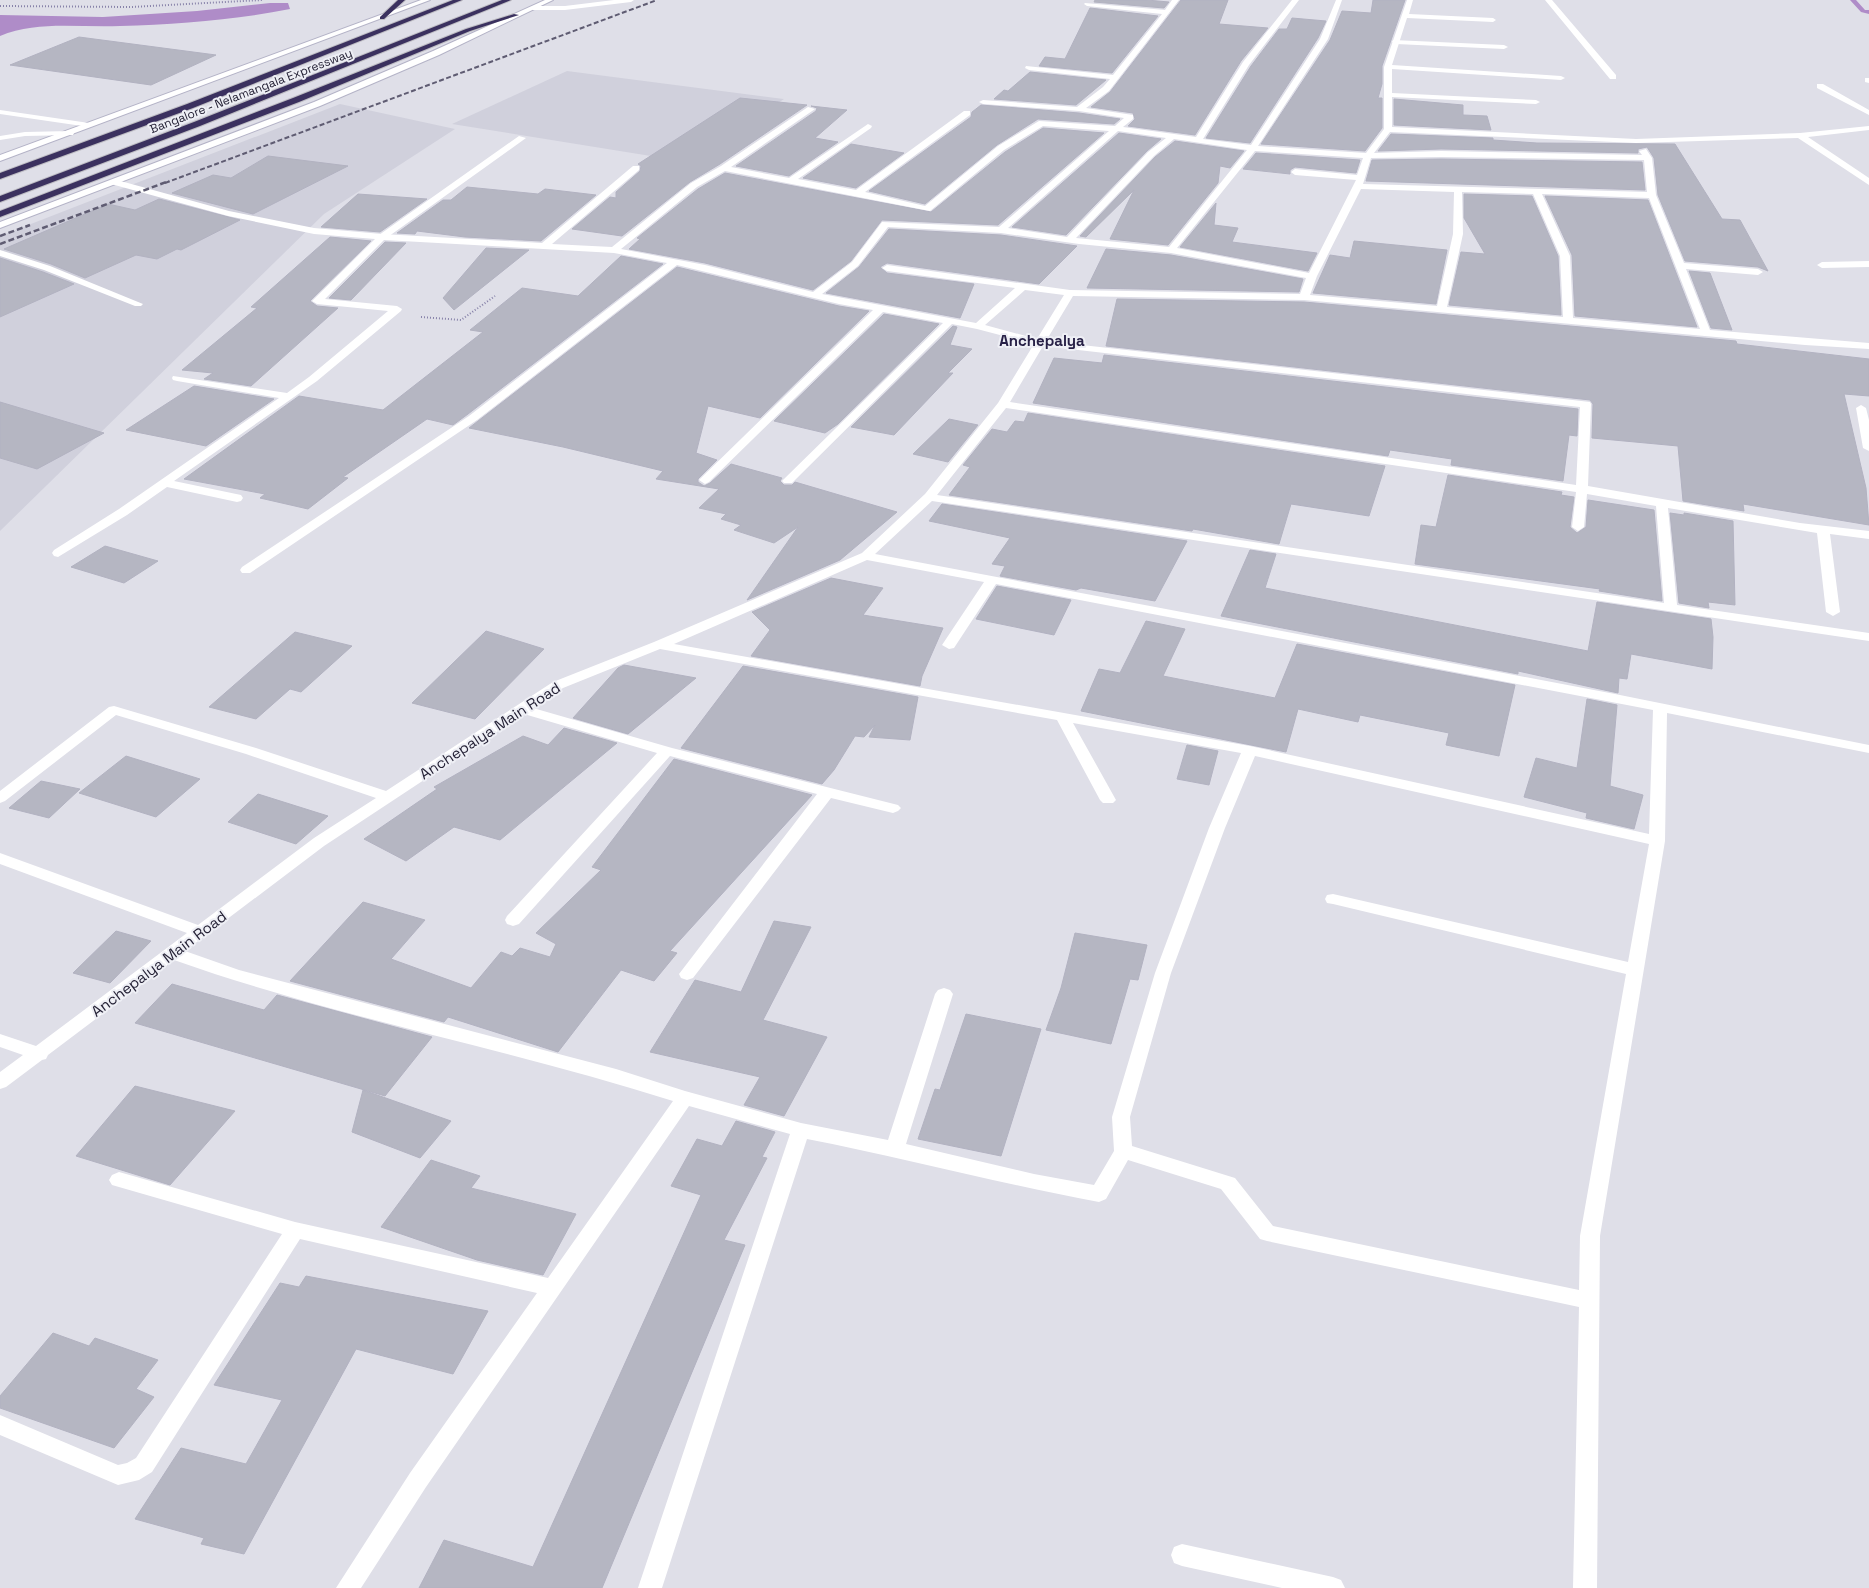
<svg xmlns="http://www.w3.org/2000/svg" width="1869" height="1588" viewBox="0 0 1869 1588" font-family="'Space Grotesk',sans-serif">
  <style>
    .built { fill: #d0d0dc }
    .water { fill: #af8cc8 }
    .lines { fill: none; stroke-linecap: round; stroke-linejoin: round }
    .stream { fill: #af8cc8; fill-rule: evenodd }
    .building { fill: #b5b6c2; stroke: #b2b2c1 }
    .secondary-casing { stroke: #b4b3c7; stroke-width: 2 }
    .highway-casing { stroke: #bebdc3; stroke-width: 2 }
    .path { stroke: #8782a9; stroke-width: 2; stroke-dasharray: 1 2; stroke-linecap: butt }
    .lane { fill: #fff; fill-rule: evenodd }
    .street { fill: #fff; fill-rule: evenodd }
    .secondary { fill: #fff; fill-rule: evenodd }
    .highway { fill: #3b315f; fill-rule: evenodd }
    .rail-far1 { stroke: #5f5c72; stroke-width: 2; stroke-dasharray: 5 2.5; stroke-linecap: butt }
    .rail { stroke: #5f5c72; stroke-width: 2.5; stroke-dasharray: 6 3; stroke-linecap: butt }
    .labels { text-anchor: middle; stroke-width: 4; stroke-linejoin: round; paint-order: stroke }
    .far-street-label { font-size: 12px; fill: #252236; stroke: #eeeff5 }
    .far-quarter-label { font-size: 15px; font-weight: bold; fill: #272046; stroke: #eeeff5 }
    .street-label { font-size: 15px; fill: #252236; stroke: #eeeff5 }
  </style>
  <rect width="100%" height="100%" fill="#dfdfe8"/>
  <path class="built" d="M 567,71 L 784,99 L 688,162 L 452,124 Z
    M 340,104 L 455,129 L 324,214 L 0,531 L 0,236 Z"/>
  <path class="water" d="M 270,3 L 288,3 L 290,9 C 235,20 177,24 120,26 C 80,28 38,20 0,36 L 0,15 L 103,17 L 197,11 Z"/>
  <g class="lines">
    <path class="stream" d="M 1850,0 L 1856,0 L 1865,10 L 1869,10 L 1869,14 L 1861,12 Z"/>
  </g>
  <path class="building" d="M 1095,0 L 1147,0 L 1169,2 L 1164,8 L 1094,2 Z
    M 1181,0 L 1228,0 L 1219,24 L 1268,28 L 1241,61 L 1195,135 L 1128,126 L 1135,119 L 1133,113 L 1091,107 L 1110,92 Z
    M 1373,0 L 1405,0 L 1382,66 L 1382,84 L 1378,98 L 1382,98 L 1382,128 L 1365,151 L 1261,144 L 1330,40 L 1342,11 L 1371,13 Z
    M 1090,8 L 1158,16 L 1112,73 L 1039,66 L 1045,57 L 1065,59 Z
    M 1292,18 L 1326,21 L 1318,38 L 1250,143 L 1206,138 L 1251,66 L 1279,29 L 1287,29 Z
    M 79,37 L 216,55 L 151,85 L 10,65 Z
    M 1030,72 L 1106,80 L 1076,105 L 994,99 L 1004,90 L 1008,91 Z
    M 740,98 L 807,105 L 720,164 L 690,182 L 622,236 L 572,229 L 610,197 L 616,198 L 616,192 L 640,171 L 641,166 L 638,164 Z
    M 1394,99 L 1463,105 L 1463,115 L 1487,116 L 1491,130 L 1394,125 Z
    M 981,105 L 1079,113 L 1120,119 L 1114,124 L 1038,119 L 997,145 L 925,204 L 869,191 L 971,117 L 972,112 Z
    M 811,106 L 847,110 L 815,138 L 838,142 L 789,176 L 736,166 L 816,111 L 817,108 Z
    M 1043,128 L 1104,133 L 998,225 L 882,220 L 851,261 L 813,290 L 705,263 L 629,249 L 640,239 L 637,238 L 698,189 L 725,173 L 931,212 L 1005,152 Z
    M 1119,133 L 1161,139 L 1147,151 L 1066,235 L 1012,227 Z
    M 1391,134 L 1493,138 L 1493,140 L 1537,143 L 1675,144 L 1722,219 L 1740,220 L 1768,271 L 1758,267 L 1685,261 L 1658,195 L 1654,158 L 1647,147 L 1638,149 L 1638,153 L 1441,149 L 1378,151 Z
    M 1175,141 L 1244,151 L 1230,168 L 1220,166 L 1218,183 L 1168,245 L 1110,239 L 1134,190 L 1086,237 L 1080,236 L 1155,157 Z
    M 851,144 L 904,153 L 856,188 L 803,178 Z
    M 1256,153 L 1360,160 L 1356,173 L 1295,167 L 1290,170 L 1290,174 L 1243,169 Z
    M 268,156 L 348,166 L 253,214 L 172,193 L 213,175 L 231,178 Z
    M 1441,159 L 1642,162 L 1645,190 L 1366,181 L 1372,160 Z
    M 467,187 L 538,194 L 545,189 L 596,195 L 541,241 L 465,237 L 417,231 L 415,234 L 397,233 L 443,200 L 451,200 Z
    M 358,194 L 427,199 L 380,232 L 321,227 Z
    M 1464,194 L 1532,196 L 1558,256 L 1561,315 L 1449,305 L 1461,252 L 1485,254 L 1464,218 Z
    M 1545,196 L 1648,200 L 1697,327 L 1575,316 L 1572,255 Z
    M 159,199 L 240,220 L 181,250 L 177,249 L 157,259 L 136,255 L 85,278 L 51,264 L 4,249 L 108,204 L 135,210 Z
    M 1216,203 L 1214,225 L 1238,228 L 1232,242 L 1317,253 L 1308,271 L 1180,247 Z
    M 889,229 L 1001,235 L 1077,246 L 1039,284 L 887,263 L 880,267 L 887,273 L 974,284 L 960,318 L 826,293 L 859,267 Z
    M 330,237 L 371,241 L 310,301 L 317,306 L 338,308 L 251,386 L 204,379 L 213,373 L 182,370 L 257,308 L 251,307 Z
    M 1354,241 L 1447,250 L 1436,304 L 1313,293 L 1330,255 L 1350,258 Z
    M 385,242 L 406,243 L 351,300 L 329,298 Z
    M 486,248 L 529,250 L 454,310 L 443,298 Z
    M 1106,249 L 1171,255 L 1303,279 L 1299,292 L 1087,288 Z
    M 621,256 L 663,264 L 468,414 L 453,425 L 427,419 L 343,477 L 348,478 L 308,509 L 260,498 L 265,494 L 184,479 L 299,396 L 383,410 L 483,332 L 470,330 L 522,288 L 578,296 Z
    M 0,258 L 43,272 L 74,284 L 0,317 Z
    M 677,267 L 839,306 L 869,311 L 760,418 L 708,406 L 696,453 L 717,460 L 698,479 L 698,482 L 704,486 L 710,483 L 731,464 L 782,478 L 780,481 L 784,485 L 792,485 L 795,482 L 897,512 L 840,560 L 747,600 L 798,527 L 774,543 L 734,530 L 741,525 L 721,519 L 726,514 L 699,508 L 719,489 L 656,479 L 663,471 L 563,447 L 469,428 Z
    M 1689,271 L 1710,273 L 1732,330 L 1711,328 Z
    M 1117,299 L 1304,302 L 1736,341 L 1737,344 L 1869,359 L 1869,396 L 1844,394 L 1866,488 L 1869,525 L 1743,504 L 1744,511 L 1683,501 L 1678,446 L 1592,438 L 1593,404 L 1590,400 L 1106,346 Z
    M 884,314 L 939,324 L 838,424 L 825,433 L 774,421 Z
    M 953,326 L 957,327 L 950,345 L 972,349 L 948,373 L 953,373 L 894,435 L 851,427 Z
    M 1104,355 L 1578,409 L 1577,436 L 1569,435 L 1563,481 L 1451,465 L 1452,459 L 1390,450 L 1388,456 L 1033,403 L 1054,358 L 1102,363 Z
    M 194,386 L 274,399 L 206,446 L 126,430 Z
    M 0,402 L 104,433 L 37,469 L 0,458 Z
    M 1028,413 L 1385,466 L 1369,516 L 1291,504 L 1279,544 L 1193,529 L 1192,531 L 949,495 L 970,467 L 963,465 L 992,429 L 1007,432 L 1015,421 L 1024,422 Z
    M 949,419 L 978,425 L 948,462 L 913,454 Z
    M 1448,475 L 1562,492 L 1561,495 L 1574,497 L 1570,527 L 1577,533 L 1586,527 L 1588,500 L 1654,510 L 1662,601 L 1599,591 L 1600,589 L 1415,564 L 1421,525 L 1436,527 Z
    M 942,504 L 1187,541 L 1155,601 L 1081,588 L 1076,590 L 1000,576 L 1005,566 L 992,564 L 1010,538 L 929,521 Z
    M 1670,513 L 1684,515 L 1684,513 L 1733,521 L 1735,605 L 1708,602 L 1709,608 L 1679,603 Z
    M 105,546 L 158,561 L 124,583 L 71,567 Z
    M 1250,550 L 1276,554 L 1265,588 L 1588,651 L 1597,602 L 1711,619 L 1713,637 L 1712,669 L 1631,654 L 1627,679 L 1619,678 L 1618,693 L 1518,671 L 1518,674 L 1221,616 Z
    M 831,578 L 883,588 L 863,615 L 943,628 L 922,676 L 920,686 L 751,656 L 770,630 L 752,612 Z
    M 997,586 L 1071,600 L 1054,635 L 976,619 Z
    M 1146,621 L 1185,629 L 1163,676 L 1275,698 L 1297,644 L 1515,685 L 1499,756 L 1446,745 L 1449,733 L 1360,715 L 1358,722 L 1298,709 L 1286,752 L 1081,711 L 1099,669 L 1120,673 Z
    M 486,631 L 544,649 L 475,719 L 412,703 Z
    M 295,632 L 352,646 L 301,692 L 290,689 L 256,719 L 209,707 Z
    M 624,665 L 696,678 L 628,734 L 573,718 L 618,668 Z
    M 743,666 L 918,697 L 910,740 L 869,737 L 875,725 L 864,737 L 855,736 L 834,770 L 822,784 L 681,748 Z
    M 1587,699 L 1617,705 L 1610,786 L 1643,795 L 1634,829 L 1586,818 L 1587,813 L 1524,797 L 1536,758 L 1577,768 Z
    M 564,728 L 617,743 L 500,840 L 454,827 L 406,861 L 364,839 L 437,789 L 434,787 L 523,736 L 548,745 Z
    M 1187,745 L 1218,751 L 1209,785 L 1177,779 Z
    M 126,756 L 200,779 L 156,817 L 79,793 Z
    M 674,759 L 812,795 L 670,951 L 677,953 L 654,981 L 621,970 L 558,1052 L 448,1017 L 444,1022 L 290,981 L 363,902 L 425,920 L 391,959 L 471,988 L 501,952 L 512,956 L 520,948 L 550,957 L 556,944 L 536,933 L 601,870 L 592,867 Z
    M 41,781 L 80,789 L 49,818 L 9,808 Z
    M 258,794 L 328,816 L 296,844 L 228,822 Z
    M 774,921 L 811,927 L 763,1020 L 827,1037 L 784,1116 L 744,1105 L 760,1077 L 650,1052 L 695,980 L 741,992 Z
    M 116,931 L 151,941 L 110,983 L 73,973 Z
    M 1075,933 L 1147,945 L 1138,980 L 1130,979 L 1111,1044 L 1046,1030 L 1061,988 Z
    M 172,984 L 264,1010 L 277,995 L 432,1037 L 385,1096 L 135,1023 Z
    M 966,1014 L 1041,1029 L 1001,1156 L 918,1139 L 935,1089 L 940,1090 Z
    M 135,1086 L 235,1111 L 170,1185 L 76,1156 Z
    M 363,1090 L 451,1121 L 420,1158 L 352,1132 Z
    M 736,1121 L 775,1132 L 762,1157 L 767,1158 L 724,1240 L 745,1245 L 602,1588 L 419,1588 L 444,1540 L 533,1567 L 701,1195 L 671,1186 L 697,1139 L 722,1146 Z
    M 431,1160 L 480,1176 L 471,1188 L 576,1214 L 543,1275 L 477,1260 L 381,1227 Z
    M 306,1276 L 488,1311 L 453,1374 L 356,1349 L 244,1554 L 201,1544 L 204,1538 L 135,1519 L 181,1448 L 246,1464 L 282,1400 L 214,1385 L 280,1283 L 299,1287 Z
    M 53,1333 L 89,1346 L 95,1338 L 158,1360 L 136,1389 L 154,1397 L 114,1448 L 0,1408 L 0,1396 Z"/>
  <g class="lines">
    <g class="secondary-casing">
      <path id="secondary" d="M 421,0 L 430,0 L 0,161 L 0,155 Z
        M 545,0 L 553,0 L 439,55 L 320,106 L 0,228 L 0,222 L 314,102 L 433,51 Z"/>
    </g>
    <g class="highway-casing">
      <path id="highway" d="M 398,0 L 405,0 L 384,19 L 380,19 L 380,17 Z
        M 453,0 L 462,0 L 193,108 L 0,179 L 0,173 L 187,104 Z
        M 502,0 L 511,0 L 200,126 L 0,202 L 0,196 L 194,122 Z
        M 514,14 L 519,15 L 470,31 L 299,102 L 0,217 L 0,211 L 293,98 L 466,29 Z"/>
    </g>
    <path class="path" d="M 0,6 L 131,7 L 262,0
      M 421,317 L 461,320 L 495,296"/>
    <path class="lane" d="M 1393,40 L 1504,45 L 1508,47 L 1504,49 L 1396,44 L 1392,42 Z
      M 0,110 L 89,123 L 93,125 L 89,127 L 0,114 Z
      M 70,131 L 74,133 L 73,135 L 25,136 L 0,140 L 0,136 L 25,132 Z
      M 519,136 L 526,138 L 385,239 L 379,239 L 379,235 Z
      M 0,250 L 50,266 L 143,304 L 141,306 L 135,306 L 44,270 L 0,256 Z"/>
    <path class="street" d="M 614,0 L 634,0 L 631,2 L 565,10 L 533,10 L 530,8 L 533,6 L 565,6 Z
      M 1172,0 L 1179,0 L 1109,91 L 1086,108 L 1133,115 L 1133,119 L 1123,127 L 1196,137 L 1243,62 L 1292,0 L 1299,0 L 1249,65 L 1203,139 L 1251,145 L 1320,39 L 1336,0 L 1342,0 L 1328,39 L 1258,146 L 1366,153 L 1384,129 L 1384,67 L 1407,0 L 1413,0 L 1409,14 L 1493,18 L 1496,20 L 1493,22 L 1407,18 L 1392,65 L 1561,76 L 1565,78 L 1561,80 L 1392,69 L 1392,93 L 1536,100 L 1540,102 L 1536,104 L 1392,97 L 1392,127 L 1636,139 L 1800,133 L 1869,126 L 1869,130 L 1808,137 L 1869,178 L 1869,185 L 1798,138 L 1636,143 L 1390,132 L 1374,153 L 1441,151 L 1642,155 L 1639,151 L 1646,149 L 1652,158 L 1656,195 L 1684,263 L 1758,269 L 1763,272 L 1758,275 L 1686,269 L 1710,330 L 1869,343 L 1869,349 L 1805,345 L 1304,300 L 1073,296 L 1046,341 L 1590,402 L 1591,404 L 1588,486 L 1800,523 L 1869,531 L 1869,539 L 1830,534 L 1840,612 L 1833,616 L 1826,612 L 1817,533 L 1668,508 L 1677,605 L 1869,633 L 1869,641 L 932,501 L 875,554 L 1615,694 L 1869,745 L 1869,753 L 1667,713 L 1665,841 L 1600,1236 L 1597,1588 L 1573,1588 L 1579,1307 L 1267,1241 L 1260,1239 L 1221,1189 L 1128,1160 L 1106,1199 L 1099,1202 C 1001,1184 905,1158 807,1139 L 662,1588 L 638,1588 L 790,1134 L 689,1106 L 426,1487 L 361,1588 L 336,1588 L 410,1473 L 537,1293 L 300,1239 L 152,1472 L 139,1480 L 118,1485 L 0,1435 L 0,1415 L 118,1465 L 127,1463 L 136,1458 L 282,1234 L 112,1185 L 109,1180 L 112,1175 L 119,1172 L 295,1222 L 548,1278 L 673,1101 C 508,1048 337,1018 174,960 L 48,1055 L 46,1059 L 42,1060 L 6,1087 L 0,1089 L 0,1072 L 23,1055 L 0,1047 L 0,1034 L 36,1046 L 187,933 L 0,864 L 0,853 L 198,925 L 314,838 L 376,798 L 246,754 L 116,715 L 5,801 L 0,803 L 0,791 L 109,707 L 114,706 L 256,748 L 386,791 L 553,682 L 654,642 L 862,553 L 925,494 L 998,403 L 1034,344 L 977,329 L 952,324 L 792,483 L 784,483 L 782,481 L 784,479 L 943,323 L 883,312 L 709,482 L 705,484 L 699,480 L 701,478 L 873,310 L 839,304 L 677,265 L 477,420 L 250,573 L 242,573 L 240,570 L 242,567 L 469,416 L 667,263 L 614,253 L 384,240 L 325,299 L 397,306 L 402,309 L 401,311 L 317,381 L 174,481 L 241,495 L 243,498 L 241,501 L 237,502 L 167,487 L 127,515 L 58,557 L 54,556 L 52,553 L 54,550 L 119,509 L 279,398 L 177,381 L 173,380 L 172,378 L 173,376 L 287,393 L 309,377 L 388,311 L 317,304 L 312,301 L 375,239 L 314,234 L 228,216 L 111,184 L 111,180 L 117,180 L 229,211 L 314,228 L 382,234 L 542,243 L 633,166 L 639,166 L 639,170 L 552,244 L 612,247 L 691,183 L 721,166 L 808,107 L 815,109 L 731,167 L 789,178 L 868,124 L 872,126 L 871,128 L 798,179 L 856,190 L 964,111 L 970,111 L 970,115 L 865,192 L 925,206 L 998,146 L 1039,121 L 1115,126 L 1124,118 L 1079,111 L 983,104 L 979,102 L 983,100 L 1077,107 L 1103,87 L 1110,79 L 1029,70 L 1025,68 L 1026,66 L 1113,75 L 1162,14 L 1087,6 L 1084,4 L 1085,3 L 1165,10 ZM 1043,126 L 1109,131 L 999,227 L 882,222 L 852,262 L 813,292 L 705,265 L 621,249 L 697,187 L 725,171 L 930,211 L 1004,150 ZM 1118,131 L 1166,138 L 1148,152 L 1067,237 L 1008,228 ZM 1174,139 L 1247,150 L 1169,247 L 1076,238 L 1154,156 ZM 1255,151 L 1363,158 L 1357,175 L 1295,169 L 1291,172 L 1295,175 L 1356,180 L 1309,273 L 1177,248 ZM 1441,157 L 1644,160 L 1647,192 L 1363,184 L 1371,158 ZM 1361,189 L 1454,192 L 1453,234 L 1437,306 L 1310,295 L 1317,276 ZM 1462,192 L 1533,194 L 1560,256 L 1563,317 L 1447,307 L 1463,234 ZM 1542,194 L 1649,198 L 1700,329 L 1573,318 L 1570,256 ZM 888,227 L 1001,233 L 1079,244 L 1171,253 L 1306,278 L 1300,294 L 1070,290 L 887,265 L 882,268 L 887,271 L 1015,288 L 976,323 L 822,294 L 858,266 ZM 1025,290 L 1064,295 L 1037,339 L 985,325 ZM 1043,346 L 1580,407 L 1576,485 L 1010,402 ZM 1006,408 L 1576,492 L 1572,527 L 1578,531 L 1584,527 L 1587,494 L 1656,506 L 1664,603 L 937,495 ZM 867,560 L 984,582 L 942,645 L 949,649 L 954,648 L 996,584 L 1653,710 L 1649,834 L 1250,746 L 674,644 ZM 660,649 L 1057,720 L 1100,800 L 1103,803 L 1113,803 L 1116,800 L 1073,723 L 1241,753 L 1209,828 L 1155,973 L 1112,1117 L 1114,1151 L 1094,1185 L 1034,1174 L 906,1144 L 953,994 L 950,990 L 944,988 L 938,990 L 935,994 L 888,1140 L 801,1123 L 685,1091 L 616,1069 L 239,970 L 185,951 L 324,846 L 524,714 L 657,753 L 507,916 L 505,920 L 507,924 L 513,926 L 519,924 L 670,756 L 817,794 L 679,974 L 681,978 L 687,980 L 693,978 L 831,798 L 893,813 L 898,811 L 901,808 L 898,805 L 672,748 L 533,708 L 563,688 ZM 1255,756 L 1649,844 L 1628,962 L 1333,894 L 1327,895 L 1325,899 L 1327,903 L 1333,904 L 1626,974 L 1580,1236 L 1579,1290 L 1273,1226 L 1235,1178 L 1132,1146 L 1130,1117 L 1171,973 L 1225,828 Z
      M 1545,0 L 1552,0 L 1616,75 L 1616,79 L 1610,79 Z
      M 1865,78 L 1869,78 L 1869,83 L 1865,82 Z
      M 1817,84 L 1823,84 L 1869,110 L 1869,115 L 1817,88 Z
      M 1869,261 L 1869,267 L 1822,268 L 1817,265 L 1822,262 Z
      M 1861,405 L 1866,408 L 1869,420 L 1869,451 L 1863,448 L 1856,408 Z
      M 1182,1544 L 1333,1577 L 1341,1580 L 1345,1588 L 1282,1588 L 1182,1566 L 1174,1563 L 1171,1555 L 1174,1547 Z"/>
    <use href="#secondary" class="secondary"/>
    <use href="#highway" class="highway"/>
    <path class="rail-far1" d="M 165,183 L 657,0"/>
    <path class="rail" d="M 0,236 L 30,225
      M 0,244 L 169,181"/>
  </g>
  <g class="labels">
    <g class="far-street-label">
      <text transform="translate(251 91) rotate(-21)" y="4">Bangalore - Nelamangala Expressway</text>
    </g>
    <g class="far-quarter-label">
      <text x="1042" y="346">Anchepalya</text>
    </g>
    <g class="street-label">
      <text transform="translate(490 731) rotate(-33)" y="5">Anchepalya Main Road</text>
      <text transform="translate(159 964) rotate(-37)" y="5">Anchepalya Main Road</text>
    </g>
  </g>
</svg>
